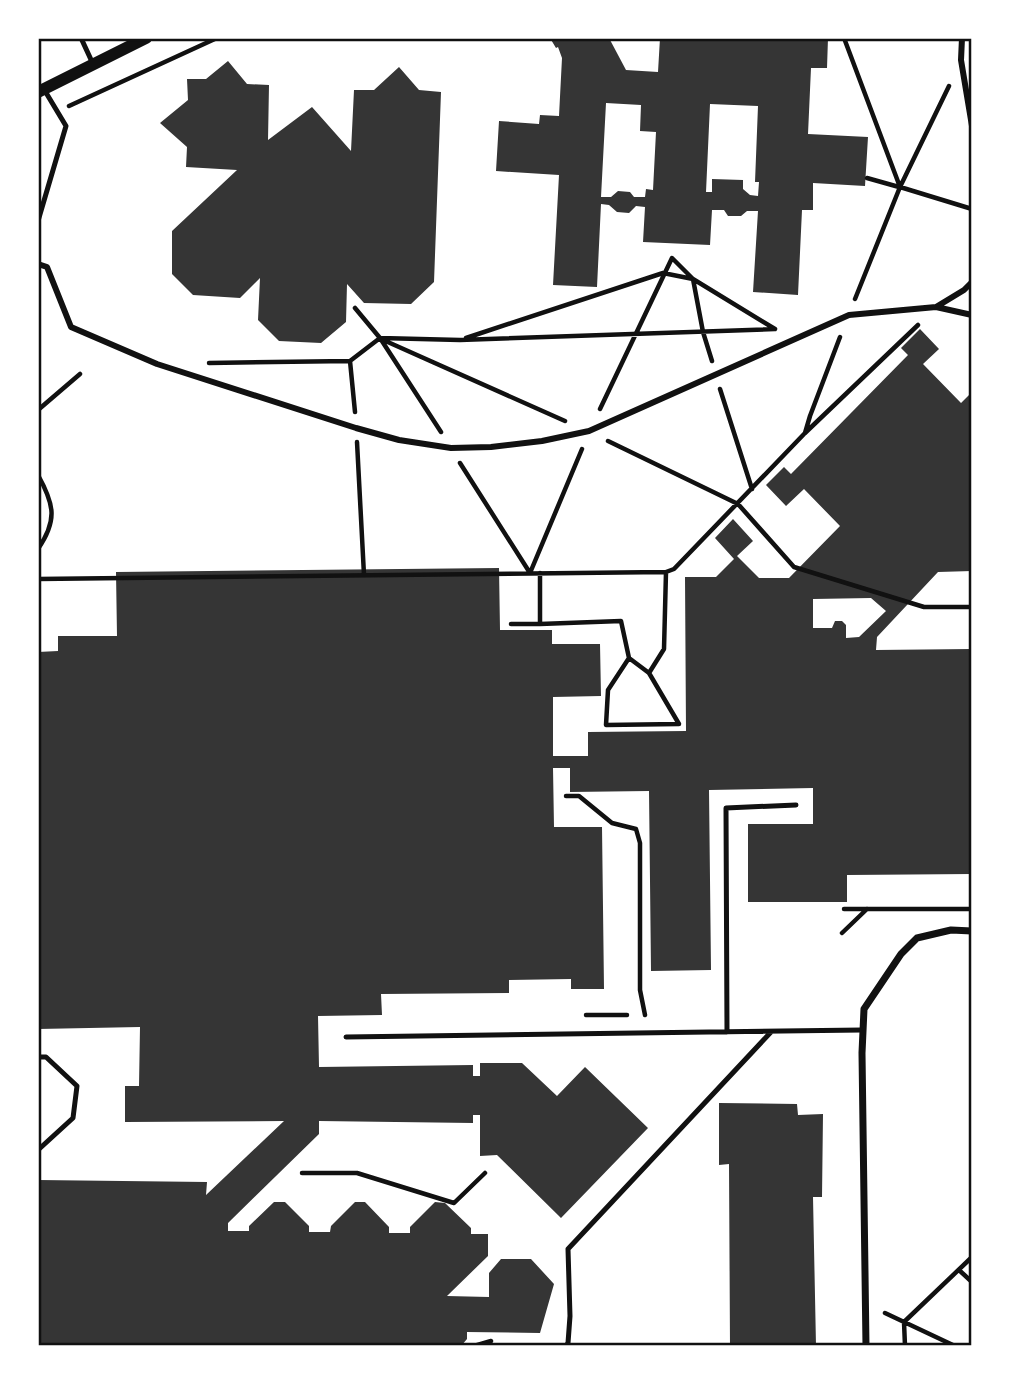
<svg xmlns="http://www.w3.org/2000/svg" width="1010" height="1384" viewBox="0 0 1010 1384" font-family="Inter,sans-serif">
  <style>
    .building { fill: #353535; fill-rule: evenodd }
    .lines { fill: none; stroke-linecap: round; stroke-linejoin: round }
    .path { stroke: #111; stroke-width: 4.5 }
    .service { stroke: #111; stroke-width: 5 }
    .pedestrian { stroke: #111; stroke-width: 6 }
    .minor { stroke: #111; stroke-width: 7 }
    .tertiary { stroke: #111; stroke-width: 12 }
    .neatline { fill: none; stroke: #111; stroke-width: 2.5 }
  </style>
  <rect width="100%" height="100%" fill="#fff"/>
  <path class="building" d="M 550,38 L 609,38 L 626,70 L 658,72 L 660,38 L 828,38 L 827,68 L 811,68 L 808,134 L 868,137 L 865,186 L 813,183 L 813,210 L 802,210 L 798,295 L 753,292 L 758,211 L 747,211 L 741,216 L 728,216 L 724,210 L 712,210 L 710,245 L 643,242 L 645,207 L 636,206 L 629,213 L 617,212 L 609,205 L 601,204 L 597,287 L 553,285 L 559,175 L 496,171 L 499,121 L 539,124 L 540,115 L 559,116 L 562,58 L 558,47 L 556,48 ZM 606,103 L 641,105 L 640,131 L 656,132 L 653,190 L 646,189 L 645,197 L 634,197 L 630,192 L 618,191 L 611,197 L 601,197 ZM 710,104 L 758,106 L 755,182 L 759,182 L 758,196 L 750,195 L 743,189 L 743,180 L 712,179 L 712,192 L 706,192 Z
    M 228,61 L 247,84 L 269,85 L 268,140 L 312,107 L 351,151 L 354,90 L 374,90 L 399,67 L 419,90 L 441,92 L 434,282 L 411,304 L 364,303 L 347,284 L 346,322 L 321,343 L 279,341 L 258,320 L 260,278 L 240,298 L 193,295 L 172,274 L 172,231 L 237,170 L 186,167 L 187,147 L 160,123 L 188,100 L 187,79 L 206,79 Z
    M 920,329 L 939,349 L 923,364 L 961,403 L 972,392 L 972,571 L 938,572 L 877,637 L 876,650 L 972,649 L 972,874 L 847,875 L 847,902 L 748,902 L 748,824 L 813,824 L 813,788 L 709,790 L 711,970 L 651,971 L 649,791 L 570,792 L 570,768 L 553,768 L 554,827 L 602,827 L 604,989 L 571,989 L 571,979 L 509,980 L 509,993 L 381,994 L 382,1015 L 318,1016 L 319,1067 L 473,1065 L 473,1076 L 480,1076 L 480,1063 L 522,1063 L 557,1096 L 585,1067 L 648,1128 L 561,1218 L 497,1155 L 480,1156 L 480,1115 L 473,1115 L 473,1123 L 319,1121 L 319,1134 L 228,1223 L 228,1231 L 249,1231 L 249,1226 L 274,1202 L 285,1202 L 309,1226 L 309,1232 L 330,1232 L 331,1226 L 355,1202 L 365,1202 L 389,1227 L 389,1233 L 410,1233 L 410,1227 L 435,1202 L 445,1203 L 471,1228 L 471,1234 L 488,1234 L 488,1256 L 447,1296 L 489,1297 L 489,1273 L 501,1259 L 531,1259 L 554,1284 L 540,1333 L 467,1332 L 467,1339 L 461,1346 L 38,1346 L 38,1180 L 207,1182 L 206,1195 L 284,1121 L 125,1122 L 125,1086 L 139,1086 L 140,1027 L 38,1029 L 38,652 L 58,651 L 58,636 L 117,636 L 116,572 L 499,568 L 500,630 L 552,630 L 552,644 L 600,644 L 601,696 L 553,697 L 553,756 L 588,756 L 588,732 L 686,731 L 685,577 L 716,577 L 734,559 L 715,538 L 733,519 L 753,541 L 737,556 L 759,578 L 789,578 L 840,526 L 804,489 L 786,506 L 766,485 L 784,467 L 791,474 L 908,355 L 901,348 ZM 871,598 L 886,611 L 859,637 L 846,638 L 846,625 L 842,621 L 835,621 L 832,628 L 813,628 L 813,599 Z
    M 719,1103 L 797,1104 L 798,1115 L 823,1114 L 822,1197 L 813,1197 L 816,1346 L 730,1346 L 729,1164 L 719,1165 Z"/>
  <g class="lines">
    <path class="path" d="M 844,38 L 900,187 L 972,209
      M 69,106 L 217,38
      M 867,178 L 899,187
      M 855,299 L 900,187 L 949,86
      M 355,308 L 380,338 L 441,432
      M 466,338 L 663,273 L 693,279 L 775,329
      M 381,339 L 565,421
      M 350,361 L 355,412
      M 209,363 L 350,361 L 380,338 L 460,340 L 775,329
      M 720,389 L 752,489
      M 600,409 L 672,258 L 693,279 L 703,332 L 712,361
      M 38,410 L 80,374
      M 805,433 L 810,416 L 840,337
      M 608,441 L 738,504 L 794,567 L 924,607 L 972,607
      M 357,442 L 364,575
      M 460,463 L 530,573 L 582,449
      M 38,475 C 54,504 58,520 38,549
      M 38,579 L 666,572 L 674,569 L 805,433 L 918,325
      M 511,624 L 540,624 L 540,573
      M 540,624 L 621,621 L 629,658 L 608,690 L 606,725 L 679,724 L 649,673 L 629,658
      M 649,673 L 664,649 L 666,572
      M 566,796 L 579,796 L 612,823 L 636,829 L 640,843 L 640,990 L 645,1015
      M 844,909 L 972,909
      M 842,933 L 867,909
      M 586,1015 L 627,1015
      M 302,1173 L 357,1173 L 454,1203 L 485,1173
      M 959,1270 L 972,1282
      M 885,1313 L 955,1346
      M 474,1346 L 491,1341
      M 905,1346 L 904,1322 L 972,1257"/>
    <path class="service" d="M 81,38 L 93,64
      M 38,221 L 66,126 L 45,91
      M 727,1032 L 726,808 L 796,805
      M 346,1037 L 862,1030
      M 38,1057 L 46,1057 L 77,1086 L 73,1118 L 38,1150
      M 566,1346 L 568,1343 L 570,1316 L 568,1249 L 771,1032"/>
    <path class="pedestrian" d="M 962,38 L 961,60 L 972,126
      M 38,264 L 47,267 L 71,327 L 157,364 L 356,428 L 399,440 L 451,448 L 491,447 L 542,441 L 589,431 L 849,315 L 936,307 L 972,315
      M 936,307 L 964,290 L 972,282"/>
    <path class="minor" d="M 866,1346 L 862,1053 L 864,1009 L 901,954 L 917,938 L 951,930 L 972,931"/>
    <path class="tertiary" d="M 38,92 L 146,38"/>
  </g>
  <rect width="1010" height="1384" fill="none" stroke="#ffffff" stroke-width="80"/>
  <rect x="40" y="40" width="930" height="1304" class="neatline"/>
</svg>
